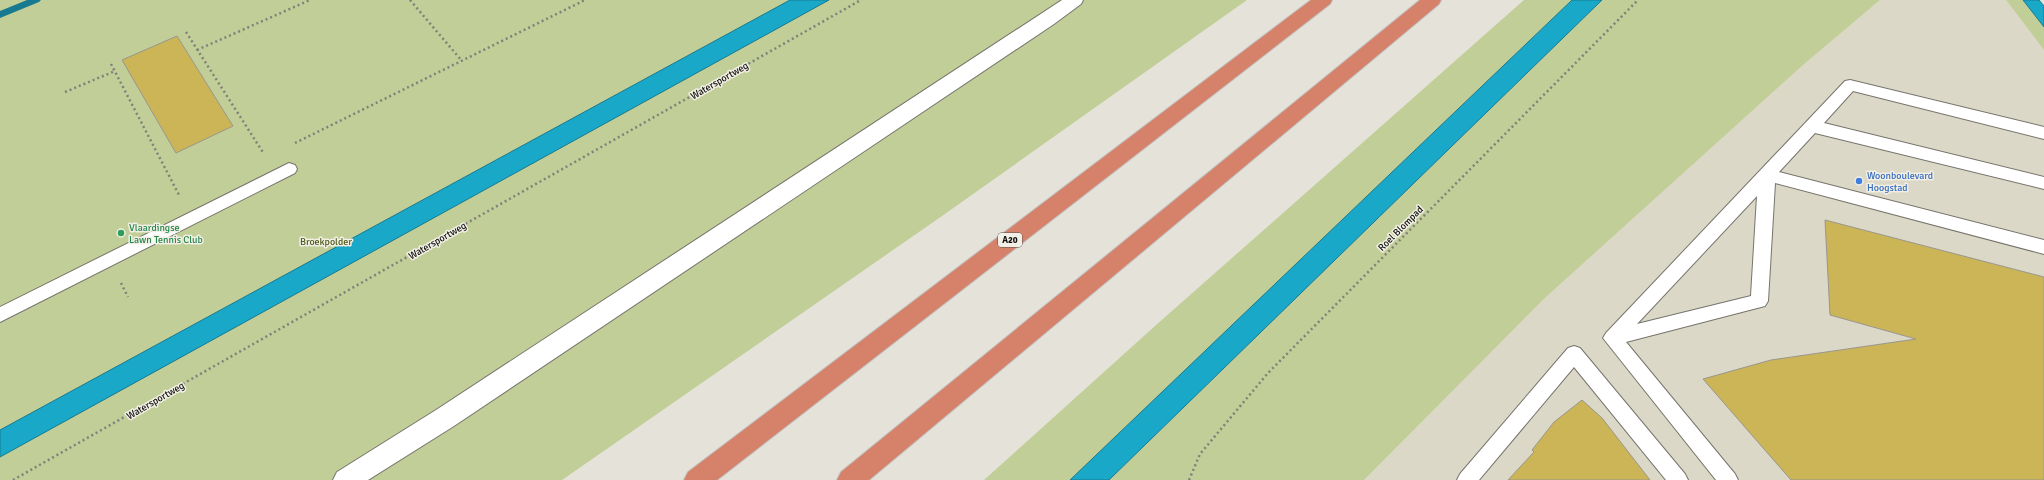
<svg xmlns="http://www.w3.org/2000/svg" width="2044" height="480" viewBox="0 0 2044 480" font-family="Signika,sans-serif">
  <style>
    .built { fill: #dcd8c7 }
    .green { fill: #c1ce97 }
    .water { fill: #1aa8c8; stroke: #177a90 }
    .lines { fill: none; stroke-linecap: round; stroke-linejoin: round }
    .stream { fill: #177a90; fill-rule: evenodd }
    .building { fill: #ccb557; stroke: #99968e }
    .lane-casing { stroke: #76746c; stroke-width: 2 }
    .street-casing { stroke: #76746c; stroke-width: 2 }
    .highway-casing { stroke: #c1c1c0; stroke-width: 2 }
    .path { stroke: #82807a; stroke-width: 2.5; stroke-dasharray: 2 3; stroke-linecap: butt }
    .lane { fill: #fff; fill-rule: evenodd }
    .street { fill: #fff; fill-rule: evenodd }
    .highway { fill: #d6826a; fill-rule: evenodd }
    .shop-dot { fill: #3f7fe0; stroke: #f2f0e6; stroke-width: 1.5 }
    .leisure-dot { fill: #2e9e5b; stroke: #f2f0e6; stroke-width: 1.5 }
    .labels { text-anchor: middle; stroke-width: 3; stroke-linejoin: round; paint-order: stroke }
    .shield { fill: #f2f0e6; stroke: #54534e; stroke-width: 1 }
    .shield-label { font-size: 9px; font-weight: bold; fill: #11100d }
    .street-label { font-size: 10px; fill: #11100d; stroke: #f2f0e6 }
    .shop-label { font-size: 10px; fill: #366cbe; stroke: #f2f0e6; text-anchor: start }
    .leisure-label { font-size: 10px; fill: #27864d; stroke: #f2f0e6; text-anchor: start }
    .park-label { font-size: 10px; fill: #4e5a19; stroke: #f2f0e6 }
  </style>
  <rect width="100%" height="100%" fill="#e5e2d9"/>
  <path class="built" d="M 1880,0 L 2006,0 L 2044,50 L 2044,480 L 1364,480 L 1546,297 L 1803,65 Z"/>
  <path class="green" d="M 0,0 L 1247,0 L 942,216 L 562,480 L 0,480 Z
    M 1524,0 L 1572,0 L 1070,480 L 984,480 L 1155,326 Z
    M 1602,0 L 1880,0 L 1803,65 L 1546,297 L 1364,480 L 1109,480 Z
    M 2006,0 L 2023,0 L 2044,27 L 2044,50 Z"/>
  <path class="water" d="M 790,0 L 829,0 L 0,457 L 0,430 Z
    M 1572,0 L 1602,0 L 1109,480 L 1070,480 Z
    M 2023,0 L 2039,0 L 2044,6 L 2044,27 Z"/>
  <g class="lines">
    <path class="stream" d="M 27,0 L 41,0 L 39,2 L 0,18 L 0,11 Z"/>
  </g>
  <path class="building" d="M 177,36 L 233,126 L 176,153 L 122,60 Z
    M 1825,220 L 2044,277 L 2044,480 L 1791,480 L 1703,379 L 1771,360 L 1916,339 L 1830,315 Z
    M 1582,400 L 1602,418 L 1650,480 L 1508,480 L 1534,452 L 1532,450 L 1554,422 Z"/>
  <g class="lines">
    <g class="lane-casing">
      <path id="lane" d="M 1850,80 L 2044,127 L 2044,139 L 1853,91 L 1824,123 L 2044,177 L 2044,189 L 1815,133 L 1779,172 L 2044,240 L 2044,254 L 1775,183 L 1768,301 L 1765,306 L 1626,342 L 1735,474 L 1738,480 L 1716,480 L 1603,338 L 1606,333 L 1845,81 ZM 1757,196 L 1751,296 L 1637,324 Z
        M 289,163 L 295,165 L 297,169 L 295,173 L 0,322 L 0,307 Z
        M 1574,346 L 1580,348 L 1685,474 L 1688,480 L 1666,480 L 1574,367 L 1479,480 L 1457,480 L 1460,474 L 1568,348 Z"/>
    </g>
    <g class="street-casing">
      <path id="street" d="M 1062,0 L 1083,0 L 1081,4 L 1054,24 L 454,426 L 368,480 L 333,480 L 337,472 L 436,410 Z"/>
    </g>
    <g class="highway-casing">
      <path id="highway" d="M 1311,0 L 1332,0 L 1330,4 L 717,480 L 684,480 L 688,472 Z
        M 1420,0 L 1441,0 L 1439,4 L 869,480 L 837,480 L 841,472 Z"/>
    </g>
    <path class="path" d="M 410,0 L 462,61
      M 186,32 L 264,154
      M 197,50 L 310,0
      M 111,64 L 179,195
      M 65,92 L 115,71
      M 295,143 L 585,0
      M 121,283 L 128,297
      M 13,480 L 861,0
      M 1189,480 L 1200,454 L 1268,373 L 1638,0"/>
    <use href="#lane" class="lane"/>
    <use href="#street" class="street"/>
    <use href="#highway" class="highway"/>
  </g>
  <circle class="shop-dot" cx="1859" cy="181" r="4"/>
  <circle class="leisure-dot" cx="121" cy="233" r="4"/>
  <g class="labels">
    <rect class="shield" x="998" y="233" width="24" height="14" rx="3"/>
    <g class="shield-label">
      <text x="1010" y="243">A20</text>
    </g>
    <g class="street-label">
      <text transform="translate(719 80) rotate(-30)" y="4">Watersportweg</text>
      <text transform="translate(1400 228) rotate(-45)" y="4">Roel Blompad</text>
      <text transform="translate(437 240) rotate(-30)" y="4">Watersportweg</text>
      <text transform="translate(155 400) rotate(-30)" y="4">Watersportweg</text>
    </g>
    <g class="shop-label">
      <text x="1867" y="179">Woonboulevard<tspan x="1867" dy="12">Hoogstad</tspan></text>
    </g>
    <g class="leisure-label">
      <text x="129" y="231">Vlaardingse<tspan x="129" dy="12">Lawn Tennis Club</tspan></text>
    </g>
    <g class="park-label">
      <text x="326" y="245">Broekpolder</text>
    </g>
  </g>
</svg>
